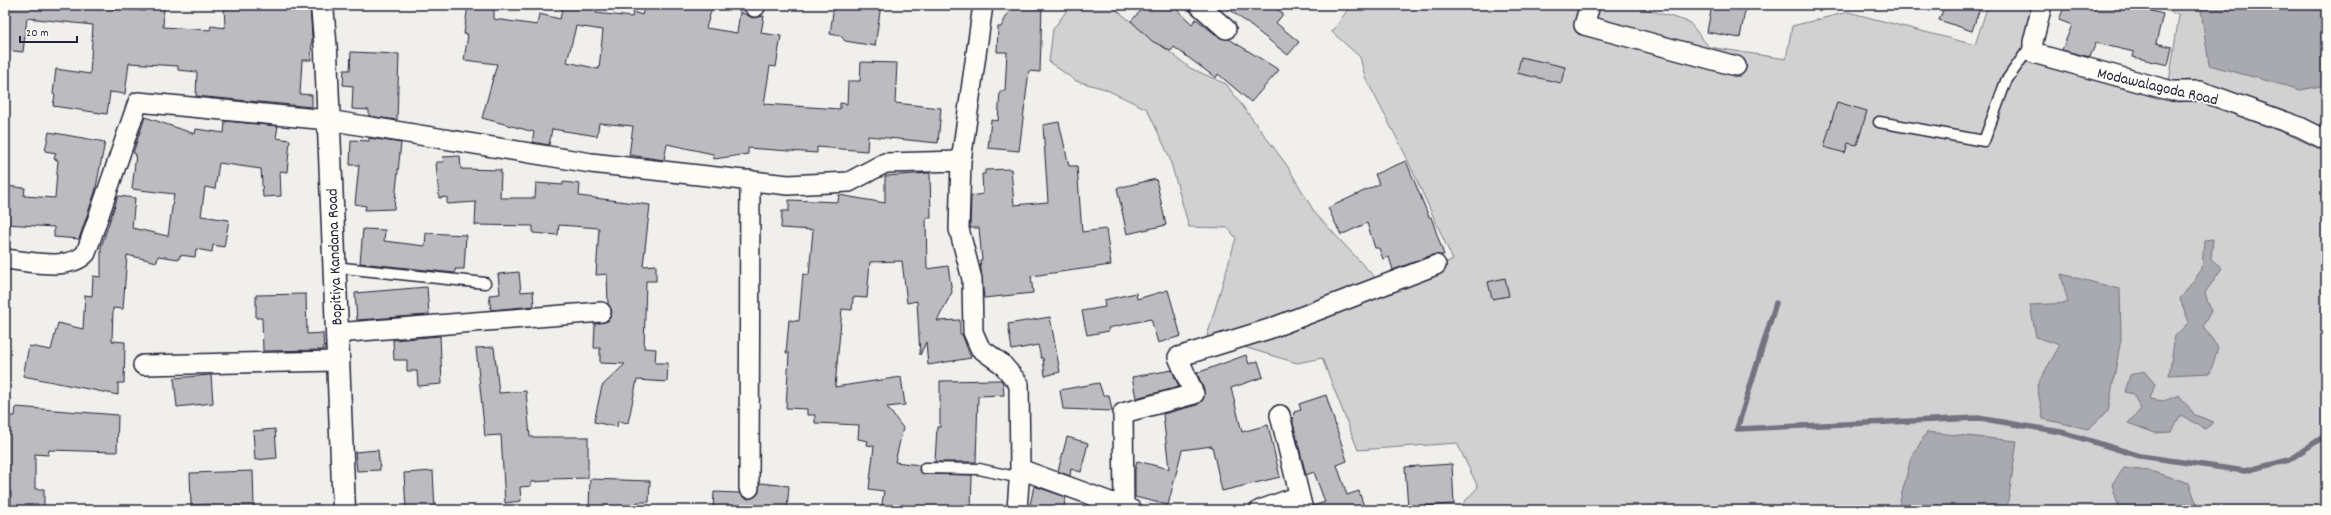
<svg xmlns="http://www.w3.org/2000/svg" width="2331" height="515" viewBox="0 0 2331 515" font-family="Dekko,sans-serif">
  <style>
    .green { fill: #d2d1d1; stroke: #7a7a86 }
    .water { fill: #a9a9b0; stroke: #737381 }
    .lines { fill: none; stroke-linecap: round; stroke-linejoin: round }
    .stream { stroke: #737381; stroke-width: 5.5 }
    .building { fill: #bcbcc0; stroke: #22223b; fill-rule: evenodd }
    .lane-casing { stroke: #22223b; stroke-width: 13 }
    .street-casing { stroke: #22223b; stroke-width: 22 }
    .secondary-casing { stroke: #22223b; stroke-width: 25 }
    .lane { stroke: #fdfcf7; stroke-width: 10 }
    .street { stroke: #fdfcf7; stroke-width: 19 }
    .secondary { stroke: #fdfcf7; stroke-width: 22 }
    .labels { text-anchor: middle; stroke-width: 3.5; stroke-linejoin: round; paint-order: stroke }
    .street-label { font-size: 16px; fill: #22223b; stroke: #fdfcf7 }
  </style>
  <rect width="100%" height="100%" fill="#f0efec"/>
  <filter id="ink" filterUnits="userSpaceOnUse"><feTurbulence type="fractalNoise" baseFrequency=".025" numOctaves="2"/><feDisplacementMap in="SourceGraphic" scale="8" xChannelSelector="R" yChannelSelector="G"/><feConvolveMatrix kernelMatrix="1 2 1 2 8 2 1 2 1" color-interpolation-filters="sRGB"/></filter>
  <g filter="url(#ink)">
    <path class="green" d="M 1071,5 L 1110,5 L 1190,68 L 1226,84 L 1286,164 L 1315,213 L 1380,283 L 1453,260 L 1404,152 L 1365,77 L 1360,57 L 1332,32 L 1351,5 L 1632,5 L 1689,22 L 1709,47 L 1786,59 L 1792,26 L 1848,12 L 1975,45 L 1988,5 L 2033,5 L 2029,59 L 2179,102 L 2204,100 L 2247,115 L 2326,152 L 2326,510 L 1457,510 L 1478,487 L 1457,443 L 1358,450 L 1322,358 L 1297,363 L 1207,336 L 1236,238 L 1228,228 L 1189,227 L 1169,156 L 1147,109 L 1105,89 L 1076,81 L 1049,62 L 1053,29 Z
      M 2150,5 L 2326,5 L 2326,134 L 2245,98 L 2190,80 L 2169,82 L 2179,15 Z"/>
    <path class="water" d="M 2203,5 L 2326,5 L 2326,85 L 2301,90 L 2209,65 L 2201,10 Z
      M 2213,239 L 2211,259 L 2222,268 L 2205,293 L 2211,311 L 2203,326 L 2218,348 L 2210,373 L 2169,375 L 2175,336 L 2189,322 L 2180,299 L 2202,269 L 2204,240 Z
      M 2061,274 L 2120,289 L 2121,339 L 2108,411 L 2088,429 L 2043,419 L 2037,385 L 2060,345 L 2036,337 L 2030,305 L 2068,303 Z
      M 2144,371 L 2155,384 L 2150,399 L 2164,401 L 2179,395 L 2195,415 L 2214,422 L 2205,429 L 2181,415 L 2172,432 L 2155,433 L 2128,423 L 2141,409 L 2133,394 L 2125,392 L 2130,375 Z
      M 1927,432 L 2017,441 L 2007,510 L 1900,510 L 1899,505 L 1911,458 Z
      M 2124,468 L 2150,471 L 2189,483 L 2197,505 L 2209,510 L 2119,509 L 2112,484 Z"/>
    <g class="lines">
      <path class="stream" d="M 1776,303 L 1737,429 L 1978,418 L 2061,432 L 2140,456 L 2245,471 L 2289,460 L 2326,435"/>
    </g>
    <path class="building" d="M 5,5 L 112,5 L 112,9 L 145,11 L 145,5 L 164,5 L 163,27 L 210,30 L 211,26 L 225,28 L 224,5 L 310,5 L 312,37 L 311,60 L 302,60 L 300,94 L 312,95 L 312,107 L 196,96 L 197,72 L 178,70 L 178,66 L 129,63 L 125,94 L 110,92 L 107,114 L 53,106 L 55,95 L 53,94 L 56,69 L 90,74 L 93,25 L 27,18 L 23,52 L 5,50 Z
      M 468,5 L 494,5 L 494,19 L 537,25 L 539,14 L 560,19 L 563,5 L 597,5 L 596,13 L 632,17 L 633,12 L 642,15 L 645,6 L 657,9 L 658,5 L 713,5 L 706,28 L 737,33 L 740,12 L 753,18 L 764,16 L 761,33 L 781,36 L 776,67 L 770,66 L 764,104 L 840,109 L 840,103 L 847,104 L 848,81 L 860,81 L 861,62 L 897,63 L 895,103 L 941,108 L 938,143 L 868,136 L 867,151 L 817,147 L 817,153 L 748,148 L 748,154 L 714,159 L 713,154 L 667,144 L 664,160 L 629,155 L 633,126 L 599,123 L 597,136 L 552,129 L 549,145 L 532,142 L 534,132 L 482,118 L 497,64 L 464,60 L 468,35 L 464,34 ZM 576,26 L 603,30 L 599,69 L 567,62 Z
      M 834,5 L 881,5 L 875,46 L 845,41 L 841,36 L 830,34 Z
      M 1012,5 L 1042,5 L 1040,72 L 1029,71 L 1019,151 L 988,148 L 991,120 L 998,121 L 1000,91 L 1005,91 L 1007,52 L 997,52 L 998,27 L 1001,27 Z
      M 1146,5 L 1172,5 L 1192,24 L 1196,19 L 1219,37 L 1229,39 L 1279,70 L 1251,102 L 1218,74 L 1216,78 L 1174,47 L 1171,51 L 1152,41 L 1131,21 Z
      M 1224,5 L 1272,5 L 1283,14 L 1276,23 L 1299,42 L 1288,55 Z
      M 1712,5 L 1746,5 L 1740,38 L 1707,32 Z
      M 1945,5 L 1981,5 L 1972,31 L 1939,20 Z
      M 2065,5 L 2128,5 L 2163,14 L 2156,43 L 2172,47 L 2168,65 L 2133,57 L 2134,52 L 2096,43 L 2090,57 L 2062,50 L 2072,25 L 2059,20 Z
      M 351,52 L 399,54 L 397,120 L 369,116 L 369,110 L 352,109 L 353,86 L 343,85 L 344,70 L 350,70 Z
      M 1521,57 L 1565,67 L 1561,83 L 1517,73 Z
      M 1837,102 L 1867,111 L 1857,145 L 1848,143 L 1845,153 L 1824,147 Z
      M 145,117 L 195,134 L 196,129 L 224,133 L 225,121 L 278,126 L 276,138 L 290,140 L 287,172 L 280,171 L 281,196 L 263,197 L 261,169 L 219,163 L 215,189 L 205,187 L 201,216 L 229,220 L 224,247 L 213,245 L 212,252 L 196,249 L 195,257 L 180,255 L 179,259 L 158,256 L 157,262 L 127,255 L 123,309 L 113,308 L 112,341 L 125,342 L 124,383 L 118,383 L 118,395 L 23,376 L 29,346 L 51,350 L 58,323 L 83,329 L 85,295 L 92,296 L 93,276 L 101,277 L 101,247 L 118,196 L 135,198 L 132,228 L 168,236 L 174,194 L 132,189 L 136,154 L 133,153 Z
      M 1059,122 L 1069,166 L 1077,166 L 1082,232 L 1106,229 L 1111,265 L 1031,276 L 1033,293 L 984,298 L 980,260 L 982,260 L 979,228 L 970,228 L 971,196 L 983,194 L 982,174 L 985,174 L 985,170 L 1011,169 L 1014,205 L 1048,202 L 1043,125 Z
      M 49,132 L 105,142 L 95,192 L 79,239 L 54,237 L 54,227 L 5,224 L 5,186 L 25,188 L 24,196 L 55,198 L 58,160 L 54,159 L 56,153 L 45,151 Z
      M 369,138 L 401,143 L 394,209 L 365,210 L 366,206 L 355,204 L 359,165 L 350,165 L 351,140 L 369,141 Z
      M 460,156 L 461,169 L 501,170 L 500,198 L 535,198 L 536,183 L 563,185 L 563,182 L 580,184 L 579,196 L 650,205 L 643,266 L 656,265 L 656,281 L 646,281 L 644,348 L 656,349 L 655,363 L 668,363 L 667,382 L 637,380 L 628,423 L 618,421 L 617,427 L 594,422 L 602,386 L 625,364 L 600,363 L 600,348 L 594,348 L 595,324 L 608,321 L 612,312 L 608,304 L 607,274 L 596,275 L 599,228 L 559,225 L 558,235 L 533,233 L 533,226 L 475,225 L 476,202 L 447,204 L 447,197 L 439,198 L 436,162 L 444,162 L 443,157 Z
      M 1406,161 L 1429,217 L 1431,217 L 1444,255 L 1432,255 L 1393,270 L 1389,257 L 1383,259 L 1379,248 L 1375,248 L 1367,223 L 1341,235 L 1328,208 L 1379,184 L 1375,174 Z
      M 930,173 L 931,218 L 926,218 L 927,269 L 948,266 L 952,292 L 937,321 L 960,320 L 960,334 L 962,334 L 971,358 L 928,365 L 926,342 L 920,355 L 917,301 L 907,303 L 902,261 L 870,262 L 867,298 L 853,297 L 852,310 L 842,309 L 835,387 L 901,377 L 905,405 L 887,407 L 903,428 L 895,462 L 920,465 L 919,471 L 924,474 L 972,475 L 971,510 L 881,510 L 884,491 L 869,489 L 874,446 L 867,445 L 868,441 L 858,439 L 859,425 L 815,423 L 815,415 L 807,415 L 807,409 L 786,408 L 789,353 L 786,353 L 789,320 L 799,321 L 803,274 L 809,275 L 813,230 L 781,228 L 782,211 L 789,211 L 789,200 L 838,202 L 839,195 L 885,203 L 885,176 Z
      M 1156,179 L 1166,225 L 1127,234 L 1117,188 Z
      M 363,229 L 385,230 L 384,241 L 425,246 L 426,233 L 466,235 L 464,269 L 455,269 L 455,273 L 360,263 Z
      M 519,272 L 521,292 L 533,291 L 534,306 L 491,310 L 489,295 L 500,294 L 498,274 Z
      M 1505,278 L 1509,296 L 1492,299 L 1488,282 Z
      M 427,287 L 429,315 L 357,320 L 355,293 Z
      M 1168,290 L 1181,336 L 1158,343 L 1151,319 L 1108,328 L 1109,331 L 1087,335 L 1082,311 L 1105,307 L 1104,300 L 1136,293 L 1137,299 Z
      M 306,294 L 307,334 L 323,333 L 324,350 L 263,351 L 262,318 L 256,318 L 256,295 Z
      M 1050,317 L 1060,372 L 1045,376 L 1043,358 L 1041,358 L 1038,345 L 1012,350 L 1008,324 Z
      M 440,336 L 442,384 L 418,386 L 417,371 L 407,371 L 407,360 L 394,360 L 393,340 Z
      M 494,347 L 499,393 L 526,391 L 530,437 L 588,437 L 588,478 L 550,479 L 550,481 L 531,482 L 531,486 L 520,487 L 521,501 L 505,503 L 501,435 L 485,436 L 476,348 Z
      M 1246,355 L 1249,364 L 1258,361 L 1263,377 L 1231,388 L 1242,432 L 1268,425 L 1280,477 L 1222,491 L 1212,446 L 1182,450 L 1168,505 L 1135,497 L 1135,470 L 1137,461 L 1169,469 L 1163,414 L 1197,405 L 1202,401 L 1204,390 L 1197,373 Z
      M 1172,370 L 1179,387 L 1136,398 L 1132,377 Z
      M 211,375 L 213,403 L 177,407 L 174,378 Z
      M 1001,380 L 1003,383 L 1004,395 L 978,396 L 976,462 L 935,462 L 937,427 L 940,427 L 940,381 Z
      M 1099,383 L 1103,395 L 1109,395 L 1112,411 L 1063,409 L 1060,390 Z
      M 1326,395 L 1347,461 L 1337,465 L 1347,495 L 1359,491 L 1365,510 L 1314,510 L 1313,506 L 1325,502 L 1314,472 L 1306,475 L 1293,423 L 1294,412 L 1301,410 L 1299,404 Z
      M 16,407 L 118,415 L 117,452 L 49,450 L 48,455 L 35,454 L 35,489 L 44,489 L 44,510 L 11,510 L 11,492 L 5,492 L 5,416 L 15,416 Z
      M 275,429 L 277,458 L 255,460 L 253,431 Z
      M 1067,437 L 1088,443 L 1081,472 L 1071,469 L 1070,476 L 1058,471 Z
      M 378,450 L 380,470 L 357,471 L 355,452 Z
      M 1452,464 L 1454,504 L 1408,507 L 1405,467 Z
      M 253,471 L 254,506 L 232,506 L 232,510 L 210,510 L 209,504 L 191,505 L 190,473 Z
      M 433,471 L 435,510 L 406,510 L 404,473 Z
      M 590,479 L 650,481 L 649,502 L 637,502 L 637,510 L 598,510 L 598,508 L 589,508 Z
      M 760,483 L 789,486 L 787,510 L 713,510 L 714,492 L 739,493 L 743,497 L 749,499 L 758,494 Z
      M 1034,486 L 1066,497 L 1063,510 L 1029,510 Z"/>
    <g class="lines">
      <g class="lane-casing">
        <path id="lane" d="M 1879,122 L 1984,141 L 2006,81 L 2032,44
          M 334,267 L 485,283
          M 925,468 L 979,469 L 1020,478"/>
      </g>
      <g class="street-casing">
        <path id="street" d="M 753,5 L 755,7
          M 983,5 L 961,161 L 959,229 L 972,279 L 973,332 L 980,348 L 1002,364 L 1019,384 L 1020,469 L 1017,510
          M 1199,5 L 1226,29
          M 1590,5 L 1584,25 L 1736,66
          M 2042,5 L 2033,42 L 2033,53 L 2172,91 L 2200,91 L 2300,127 L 2326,140
          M 5,259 C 27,261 70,272 86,253 L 138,102 L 328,120 L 591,163 L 788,185 L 849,182 L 885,163 L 961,161
          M 336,333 L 601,312
          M 143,365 L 338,361
          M 1280,415 L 1303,510
          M 1020,469 L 1132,510
          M 749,488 L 750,180
          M 1124,507 L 1123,413 L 1194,394 L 1178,357 L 1269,329 L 1436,265
          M 1260,510 L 1299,496"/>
      </g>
      <g class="secondary-casing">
        <path id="secondary" d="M 322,5 L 326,52 L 344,510"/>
      </g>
      <use href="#lane" class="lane"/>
      <use href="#street" class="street"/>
      <use href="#secondary" class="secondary"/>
    </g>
  </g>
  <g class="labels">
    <g class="street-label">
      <text transform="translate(2158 85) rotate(13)" y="6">Modawalagoda Road</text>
      <text transform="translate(333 257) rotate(-92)" y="6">Bopitiya Kandana Road</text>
    </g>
  </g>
  <rect width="2331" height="515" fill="none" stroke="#fdfcf7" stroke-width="20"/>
  <rect x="10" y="10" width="2311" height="495" fill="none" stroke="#22223b" stroke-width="1.5" filter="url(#ink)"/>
  <path d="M20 36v6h57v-6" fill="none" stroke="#22223b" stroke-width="2"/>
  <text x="26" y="36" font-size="12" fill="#22223b" stroke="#fdfcf7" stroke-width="3" paint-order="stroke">20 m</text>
</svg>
